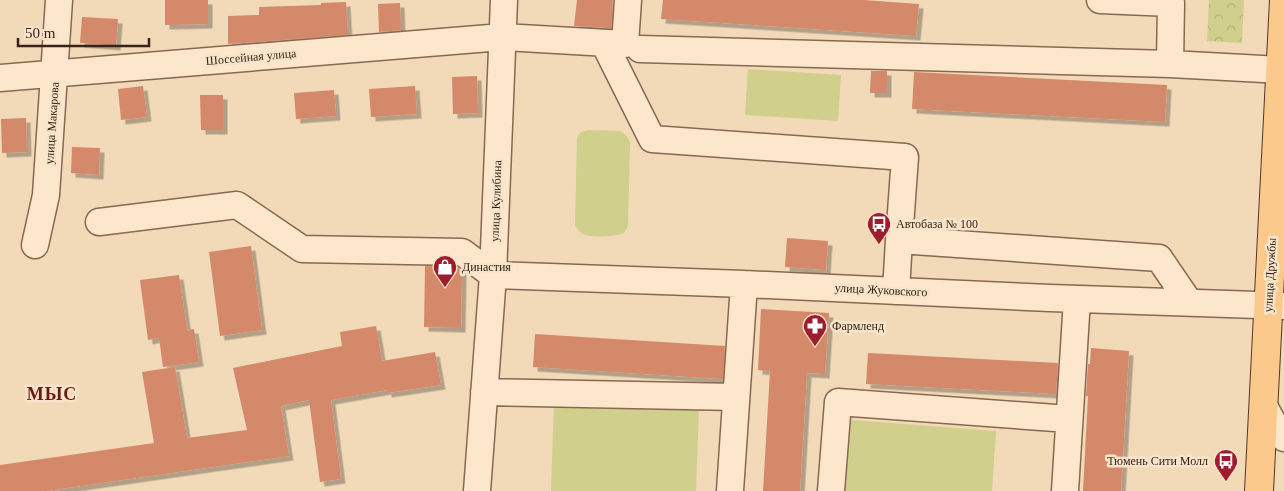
<svg xmlns="http://www.w3.org/2000/svg" width="1284" height="491" viewBox="0 0 1284 491" font-family="Georgia,serif">
  <style>
    .forest { fill: url(#forest-crowns) }
    .park { fill: #d0cf8c }
    .building { fill: #d4896a; filter: url(#shadow) }
    .lines { fill: none; stroke-linecap: round; stroke-linejoin: round }
    .minor-casing { stroke: #896852; stroke-width: 29 }
    .major-casing { stroke: #553727; stroke-width: 30 }
    .minor { stroke: #fce7cc; stroke-width: 26 }
    .major { stroke: #fac98b; stroke-width: 28 }
    .labels { text-anchor: middle; stroke-width: 5; stroke-linejoin: round; paint-order: stroke }
    .street-label { font-size: 12px; fill: #362319; stroke: #f8e4c9 }
    .poi-label { font-size: 12px; fill: #362319; stroke: #f8e4c9; text-anchor: start }
    .district-label { font-size: 18px; font-weight: bold; letter-spacing: 1px; fill: #671b14; stroke: #f8e4c9 }
  </style>
  <defs>
    <pattern id="forest-crowns" width="20" height="18" patternUnits="userSpaceOnUse" patternTransform="scale(1.25)"><rect width="20" height="18" fill="#d0cf8c"/><path d="M2 6a3 3 0 1 1 6 0M12 15a3 3 0 1 1 6 0" fill="none" stroke="#b3b178"/></pattern>
    <filter id="shadow"><feDropShadow dx="4.5" dy="4.5" stdDeviation="0" flood-color="#0004"/></filter>
  </defs>
  <rect width="100%" height="100%" fill="#f2d9b8"/>
  <path class="forest" d="M 1209,0 L 1244,0 L 1242,43 L 1207,41 Z"/>
  <path class="park" d="M 748,69 L 841,75 L 838,121 L 745,115 Z
    M 587,130 L 620,131 L 626,135 L 630,142 L 628,226 L 624,233 C 615,237 587,239 580,232 C 578,230 577,227 575,225 L 577,138 L 580,133 Z
    M 554,401 L 699,406 L 696,491 L 551,491 Z
    M 851,420 L 996,431 L 992,491 L 845,491 Z"/>
  <path class="building" d="M 165,0 L 208,0 L 208,24 L 165,25 Z
    M 577,0 L 613,0 L 611,28 L 574,26 Z
    M 663,0 L 863,0 L 919,4 L 916,36 L 661,19 Z
    M 346,2 L 348,35 L 228,44 L 228,16 L 259,15 L 259,7 L 321,5 L 321,3 Z
    M 400,3 L 401,30 L 379,32 L 378,4 Z
    M 82,17 L 118,19 L 116,46 L 80,43 Z
    M 871,71 L 887,71 L 887,93 L 870,93 Z
    M 914,72 L 1167,85 L 1165,122 L 912,109 Z
    M 477,76 L 478,113 L 453,114 L 452,77 Z
    M 143,86 L 147,117 L 121,120 L 118,89 Z
    M 415,86 L 417,114 L 371,117 L 369,89 Z
    M 334,90 L 336,116 L 296,119 L 294,93 Z
    M 200,95 L 223,95 L 223,130 L 201,130 Z
    M 26,118 L 27,152 L 2,153 L 1,119 Z
    M 72,147 L 100,148 L 99,175 L 71,173 Z
    M 787,238 L 828,241 L 826,270 L 785,267 Z
    M 251,246 L 262,330 L 220,336 L 209,252 Z
    M 425,266 L 457,267 L 462,271 L 461,328 L 424,327 Z
    M 179,275 L 187,330 L 194,329 L 199,362 L 163,367 L 159,338 L 148,340 L 140,280 Z
    M 761,309 L 829,313 L 825,374 L 807,373 L 800,491 L 763,491 L 770,371 L 758,370 Z
    M 376,326 L 382,361 L 435,352 L 441,385 L 387,393 L 387,390 L 331,400 L 341,479 L 320,482 L 309,400 L 281,406 L 289,456 L 46,491 L 0,491 L 0,465 L 154,443 L 142,372 L 175,367 L 187,438 L 247,430 L 233,368 L 342,346 L 340,332 Z
    M 535,334 L 725,346 L 723,379 L 533,367 Z
    M 1091,348 L 1129,351 L 1121,491 L 1083,491 L 1088,396 L 1086,396 L 1088,364 L 1090,364 Z
    M 868,353 L 1058,363 L 1056,394 L 866,384 Z"/>
  <g class="lines">
    <g class="minor-casing">
      <path id="minor" d="M 1100,0 L 1171,3 L 1170,64 L 1281,70
        M 604,43 L 652,139 L 905,157 L 899,240
        M 640,49 L 1170,64
        M 0,78 L 502,37 L 625,44 L 628,0
        M 99,222 L 237,205 L 302,249 L 462,252 L 493,275
        M 35,245 L 46,195 L 59,0
        M 493,275 L 744,284 L 1050,298 L 1284,306
        M 896,291 L 899,240 L 1159,258 L 1189,302
        M 484,392 L 736,397
        M 1264,406 L 1277,430 L 1284,438
        M 477,491 L 493,275 L 504,0
        M 730,491 L 744,284
        M 831,491 L 838,402 L 1069,419
        M 1065,491 L 1077,299"/>
    </g>
    <g class="major-casing">
      <path id="major" d="M 1259,491 L 1284,0"/>
    </g>
    <use href="#minor" class="minor"/>
    <use href="#major" class="major"/>
  </g>
  <defs>
    <g id="bus-pin" transform="scale(1.25)"><path d="M0 17L-7.5 6A9.5 9.5 0 1 1 7.5 6Z" fill="#9d1d2e" stroke="#f8e4c9"/><path d="M-5-6H5V4H4V6H2V4H-2V6H-4V4H-5ZM-3.5-4V0h7V-4ZM-3.5 1.2v1.5H-2V1.2ZM2 1.2v1.5H3.5V1.2Z" fill="#fff"/></g>
    <g id="shop-pin" transform="scale(1.25)"><path d="M0 17L-7.5 6A9.5 9.5 0 1 1 7.5 6Z" fill="#9d1d2e" stroke="#f8e4c9"/><path d="M-5-2.5h2.3a2.7 3.5 0 0 1 5.4 0H5L5.5 6h-11ZM-1.5-2.5h3a1.5 2.3 0 0 0-3 0Z" fill="#fff"/></g>
    <g id="pharmacy-pin" transform="scale(1.25)"><path d="M0 17L-7.5 6A9.5 9.5 0 1 1 7.5 6Z" fill="#9d1d2e" stroke="#f8e4c9"/><path d="M-2-6h4v4h4v4h-4v4h-4v-4h-4v-4h4Z" fill="#fff"/></g>
  </defs>
  <g fill-rule="evenodd">
    <use href="#bus-pin" x="879" y="224"/>
    <use href="#shop-pin" x="445" y="267"/>
    <use href="#pharmacy-pin" x="815" y="326"/>
    <use href="#bus-pin" x="1226" y="461"/>
  </g>
  <g class="labels">
    <g class="street-label">
      <text transform="translate(251 57) rotate(-5)" y="4">Шоссейная улица</text>
      <text transform="translate(52 123) rotate(-86)" y="4">улица Макарова</text>
      <text transform="translate(496 201) rotate(-88)" y="4">улица Кулибина</text>
      <text transform="translate(1270 275) rotate(-87)" y="4">улица Дружбы</text>
      <text transform="translate(881 290) rotate(3)" y="4">улица Жуковского</text>
    </g>
    <g class="poi-label">
      <text x="896" y="228">Автобаза № 100</text>
      <text x="462" y="271">Династия</text>
      <text x="832" y="330">Фармленд</text>
      <text x="1208" y="465" text-anchor="end">Тюмень Сити Молл</text>
    </g>
    <g class="district-label">
      <text x="52" y="400">МЫС</text>
    </g>
  </g>
  <path d="M18 38v8h131v-8" fill="none" stroke="#362319" stroke-width="2.5"/>
  <text x="25" y="38" font-size="15" fill="#362319" stroke="#f8e4c9" stroke-width="4" paint-order="stroke">50 m</text>
</svg>
